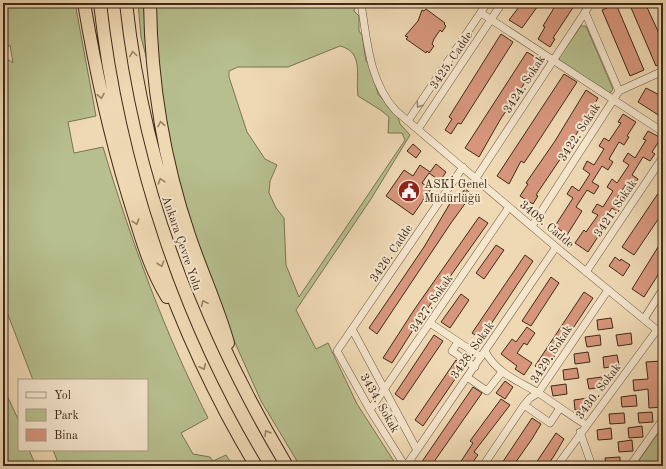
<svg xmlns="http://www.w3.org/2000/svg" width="666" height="469" viewBox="0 0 666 469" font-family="'Old Standard TT',serif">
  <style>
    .green { fill: #b7bf8e; stroke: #7a7453; fill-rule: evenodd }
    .building { fill: #d7967c; stroke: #3e2a18 }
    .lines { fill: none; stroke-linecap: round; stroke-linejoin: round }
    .minor-casing { stroke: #6a563f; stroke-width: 8 }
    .motorway-casing { stroke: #3e2a18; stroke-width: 14 }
    .minor { stroke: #f5e6ce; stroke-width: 7 }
    .motorway { stroke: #efd9b4; stroke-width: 12 }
    .oneway { stroke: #968266 }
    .oneway2 { stroke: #9a8873 }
    .labels { text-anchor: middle; stroke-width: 4; stroke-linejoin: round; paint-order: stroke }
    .street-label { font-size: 12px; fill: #3e2a18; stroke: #f5e6ce }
    .poi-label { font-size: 12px; fill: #3e2a18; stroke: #f5e6ce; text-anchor: start }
  </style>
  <rect width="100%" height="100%" fill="#efd9b4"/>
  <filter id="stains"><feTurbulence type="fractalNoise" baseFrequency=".005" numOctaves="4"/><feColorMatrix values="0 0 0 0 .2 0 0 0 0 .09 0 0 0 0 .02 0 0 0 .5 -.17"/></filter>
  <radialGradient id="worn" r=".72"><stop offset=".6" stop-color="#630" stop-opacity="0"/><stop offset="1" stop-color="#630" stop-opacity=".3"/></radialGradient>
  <path class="green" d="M 3,3 L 75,3 L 96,116 L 68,122 L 74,153 L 103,147 C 131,241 164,331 208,418 L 181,433 L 193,454 L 210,457 L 213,461 L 226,455 L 233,466 L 51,466 L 57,460 L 53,450 L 147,450 L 147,380 L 33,380 L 3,302 L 3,60 L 9,60 L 13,63 L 10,45 L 3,52 Z
    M 138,3 L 145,3 L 147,60 L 141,37 Z
    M 155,3 L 356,3 L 354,11 L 359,16 L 359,31 L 362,35 L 366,61 L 370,65 L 378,94 L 398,117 L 400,124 L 410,135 L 371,199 L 296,310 L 316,349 L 328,343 L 357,404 L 397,466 L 300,466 L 261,401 L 232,336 L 179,191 L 160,99 ZM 340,46 C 365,52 355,78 358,96 L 382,111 L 389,117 L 388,133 L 402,133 L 405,140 L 299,297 L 286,265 L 284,218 L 276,208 L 269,193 L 270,181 L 277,165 L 265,159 L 247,132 L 229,77 L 229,71 L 238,67 L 288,67 Z
    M 581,26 L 586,26 L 613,89 L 611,92 L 609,93 L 559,60 L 559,57 Z
    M 3,387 L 19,421 L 19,450 L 29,450 L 36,466 L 3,466 Z
    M 663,426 L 663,466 L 635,466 Z"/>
  <path class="building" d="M 522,3 L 540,3 L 522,28 L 509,20 Z
    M 557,3 L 576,3 L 553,38 L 555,39 L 550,47 L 538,39 L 545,27 L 543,26 Z
    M 629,3 L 645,3 L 663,42 L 663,62 L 656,66 Z
    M 616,4 L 644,70 L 630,76 L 602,10 Z
    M 426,9 L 445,23 L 444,24 L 446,26 L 442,32 L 440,30 L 434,39 L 432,44 L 434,46 L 429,53 L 427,51 L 426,53 L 406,39 L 408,37 L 405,36 L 418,21 L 422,10 L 424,11 Z
    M 501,34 L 513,42 L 461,124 L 458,123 L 451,134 L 445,130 L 452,119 L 449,117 Z
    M 527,52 L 540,60 L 500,120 L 479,157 L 465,148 Z
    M 564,74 L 577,82 L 532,151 L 524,163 L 521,161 L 509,184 L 497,176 Z
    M 646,88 L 663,97 L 663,118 L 638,102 Z
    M 586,90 L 598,98 L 571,143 L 536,195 L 538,196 L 533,204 L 520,196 L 528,184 L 526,183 L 555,141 Z
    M 623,114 L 636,122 L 627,136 L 629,137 L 624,145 L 619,142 L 609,159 L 613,162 L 608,170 L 602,166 L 592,182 L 599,186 L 594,194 L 587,190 L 576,207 L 582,211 L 567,235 L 555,226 L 573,198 L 567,194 L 572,186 L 579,191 L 590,174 L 583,169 L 587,161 L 594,165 L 604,149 L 599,146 L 604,138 L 609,141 L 621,123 L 618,122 Z
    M 648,131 L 661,138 L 652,152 L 655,154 L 650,161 L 643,157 L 632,175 L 638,179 L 633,186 L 627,183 L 616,200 L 623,204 L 618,212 L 612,208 L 601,225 L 606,229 L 601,236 L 599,235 L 588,252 L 575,243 L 584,230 L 586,232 L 598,215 L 592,212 L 597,204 L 603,207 L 613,191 L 607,187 L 612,179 L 617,183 L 629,165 L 623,161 L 628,153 L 635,158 L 646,140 L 643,139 Z
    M 413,144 L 421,151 L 416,158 L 407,151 Z
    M 436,164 L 446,172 L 440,181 L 429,173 L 422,183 L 431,189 L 413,215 L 386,196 L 404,170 L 413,176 L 420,165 L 430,172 Z
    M 663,186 L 663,212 L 634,255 L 622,247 Z
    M 465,189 L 472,194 L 451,223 L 377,334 L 369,328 L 424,247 L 452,200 L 460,191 L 462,193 Z
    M 479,217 L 488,223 L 420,319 L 392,363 L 383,358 L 414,310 Z
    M 663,239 L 663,267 L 644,297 L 632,289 Z
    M 496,245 L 504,250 L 484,279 L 476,273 Z
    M 525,255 L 533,261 L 481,339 L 472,333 Z
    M 615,257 L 620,261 L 621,259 L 630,265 L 623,276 L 609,266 Z
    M 551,277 L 559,283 L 531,326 L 522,321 Z
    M 584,292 L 593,298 L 544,372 L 535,366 Z
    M 461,294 L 469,300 L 450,328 L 441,322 Z
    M 611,318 L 613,328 L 598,330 L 597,320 Z
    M 527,327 L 535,333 L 527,345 L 524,343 L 517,353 L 532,363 L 524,375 L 515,369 L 517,366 L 501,354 L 512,339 L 516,342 Z
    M 631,333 L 632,344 L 618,346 L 616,335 Z
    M 434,335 L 443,341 L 403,400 L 395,394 Z
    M 600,335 L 601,345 L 587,347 L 585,337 Z
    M 588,352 L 590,362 L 575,364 L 574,354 Z
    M 617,355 L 619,365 L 604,368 L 603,357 Z
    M 456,360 L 464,366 L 423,426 L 415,420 Z
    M 661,361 L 663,378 L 663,407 L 649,408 L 648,389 L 634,391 L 633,380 L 648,379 L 646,362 Z
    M 577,368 L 579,378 L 564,380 L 563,370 Z
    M 602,377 L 603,387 L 589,389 L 587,379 Z
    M 505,381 L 513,387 L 505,399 L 496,393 Z
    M 566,384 L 567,394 L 553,396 L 551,386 Z
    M 473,387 L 482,393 L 431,466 L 419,466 Z
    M 636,395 L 637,406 L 622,407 L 621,397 Z
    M 588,398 L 590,408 L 575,410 L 574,400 Z
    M 501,399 L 510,405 L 474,452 L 478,455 L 470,466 L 458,466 L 473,443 L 470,441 Z
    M 652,412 L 653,422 L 639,423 L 638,413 Z
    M 624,413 L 625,423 L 610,424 L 609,414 Z
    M 532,418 L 541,424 L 532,439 L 513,466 L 500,466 Z
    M 642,426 L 643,437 L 629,438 L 628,428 Z
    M 611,428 L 612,439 L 598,440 L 597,430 Z
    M 556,433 L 564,439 L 554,456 L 547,466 L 534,466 Z
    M 632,440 L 633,451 L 619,452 L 618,442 Z
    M 620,457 L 620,466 L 606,466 L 605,458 Z"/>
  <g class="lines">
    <g class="minor-casing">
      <path id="minor" d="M 361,3 C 367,40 369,82 396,111 L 556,247 L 663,335
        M 585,12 L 619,91
        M 481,13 L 663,132
        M 408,121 L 487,3
        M 418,129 L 502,3
        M 476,178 L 591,3
        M 532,226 L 619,91 L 663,71
        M 586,272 L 663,157
        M 644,319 L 663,289
        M 430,323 L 481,357
        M 352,329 L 417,450
        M 458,342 L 452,351 L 475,367
        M 485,351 C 497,374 519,381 540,394 C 555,404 570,415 586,425
        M 467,377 L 487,391 L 502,372
        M 524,405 L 550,423 L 560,408
        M 370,410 L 509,207
        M 580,432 L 592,466
        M 405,466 L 370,410 L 337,351 L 463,167
        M 406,466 L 556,247
        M 483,466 L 524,405 L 530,398 L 538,393 L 608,290
        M 557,466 L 657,330
        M 630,466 L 663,419"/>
    </g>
    <g class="motorway-casing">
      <path id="motorway" d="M 84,3 C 95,68 109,132 128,195 C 139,230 148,266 167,297
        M 100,3 C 118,165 172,326 256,466
        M 126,3 C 144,168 202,324 287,466
        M 150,3 C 151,81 164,161 189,235 C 201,271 218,307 228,343"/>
    </g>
    <use href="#minor" class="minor"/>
    <use href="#motorway" class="motorway"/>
  </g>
  <defs><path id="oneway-chevron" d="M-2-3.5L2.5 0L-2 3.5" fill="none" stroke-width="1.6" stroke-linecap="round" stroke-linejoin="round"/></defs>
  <g class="oneway">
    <use href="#oneway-chevron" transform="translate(133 54) rotate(-98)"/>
    <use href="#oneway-chevron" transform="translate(101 96) rotate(79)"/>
    <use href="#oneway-chevron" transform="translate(161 124) rotate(-101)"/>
    <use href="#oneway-chevron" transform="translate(161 181) rotate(-106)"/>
    <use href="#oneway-chevron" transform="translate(136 222) rotate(73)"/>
    <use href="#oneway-chevron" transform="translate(161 264) rotate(71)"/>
    <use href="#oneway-chevron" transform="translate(204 303) rotate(-114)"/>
    <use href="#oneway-chevron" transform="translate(203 367) rotate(65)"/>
    <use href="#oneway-chevron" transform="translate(267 433) rotate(-121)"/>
  </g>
  <use class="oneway2" href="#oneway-chevron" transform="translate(419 105) rotate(124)"/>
  <defs>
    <g id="civic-disc" transform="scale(1.15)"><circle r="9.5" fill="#8f2418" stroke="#f5e6ce"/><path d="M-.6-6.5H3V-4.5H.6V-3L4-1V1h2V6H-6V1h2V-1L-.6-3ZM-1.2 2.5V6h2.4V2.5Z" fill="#fff"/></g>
  </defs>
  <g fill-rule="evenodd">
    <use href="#civic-disc" x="409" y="191"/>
  </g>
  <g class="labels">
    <g class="street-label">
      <text transform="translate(451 60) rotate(-56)" y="4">3425. Cadde</text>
      <text transform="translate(524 84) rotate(-57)" y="4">3424. Sokak</text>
      <text transform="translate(579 132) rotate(-57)" y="4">3422. Sokak</text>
      <text transform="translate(615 208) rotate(-56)" y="4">3421. Sokak</text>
      <text transform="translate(547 224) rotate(40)" y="4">3408. Cadde</text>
      <text transform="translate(182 243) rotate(71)" y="4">Ankara Çevre Yolu</text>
      <text transform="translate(391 253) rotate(-56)" y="4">3426. Cadde</text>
      <text transform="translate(431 303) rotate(-56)" y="4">3427. Sokak</text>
      <text transform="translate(472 350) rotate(-55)" y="4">3428. Sokak</text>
      <text transform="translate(551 354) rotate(-57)" y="4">3429. Sokak</text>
      <text transform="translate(598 391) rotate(-53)" y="4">3430. Sokak</text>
      <text transform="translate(380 403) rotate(60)" y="4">3434. Sokak</text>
    </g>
    <g class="poi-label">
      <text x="424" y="188">ASKİ Genel<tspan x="424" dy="14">Müdürlüğü</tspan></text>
    </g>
  </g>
  <rect width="666" height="469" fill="none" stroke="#efd9b4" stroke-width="16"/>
  <rect x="4" y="4" width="658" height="461" fill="none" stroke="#3e2a18" stroke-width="2"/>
  <rect x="8" y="8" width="650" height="453" fill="none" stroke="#3e2a18"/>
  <rect x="18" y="379" width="130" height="72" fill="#f5e6ce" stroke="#ac9b85"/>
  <rect x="26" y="392" width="20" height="6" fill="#f5e6ce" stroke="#ac9b85"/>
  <text x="54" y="399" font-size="12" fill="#3e2a18">Yol</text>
  <rect x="26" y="409" width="20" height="12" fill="#b7bf8e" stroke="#ac9b85"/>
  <text x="54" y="419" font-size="12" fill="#3e2a18">Park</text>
  <rect x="26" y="429" width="20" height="12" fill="#d7967c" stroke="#ac9b85"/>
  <text x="54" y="439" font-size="12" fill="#3e2a18">Bina</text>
  <rect width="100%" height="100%" filter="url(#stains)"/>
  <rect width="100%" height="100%" fill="url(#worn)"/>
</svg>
